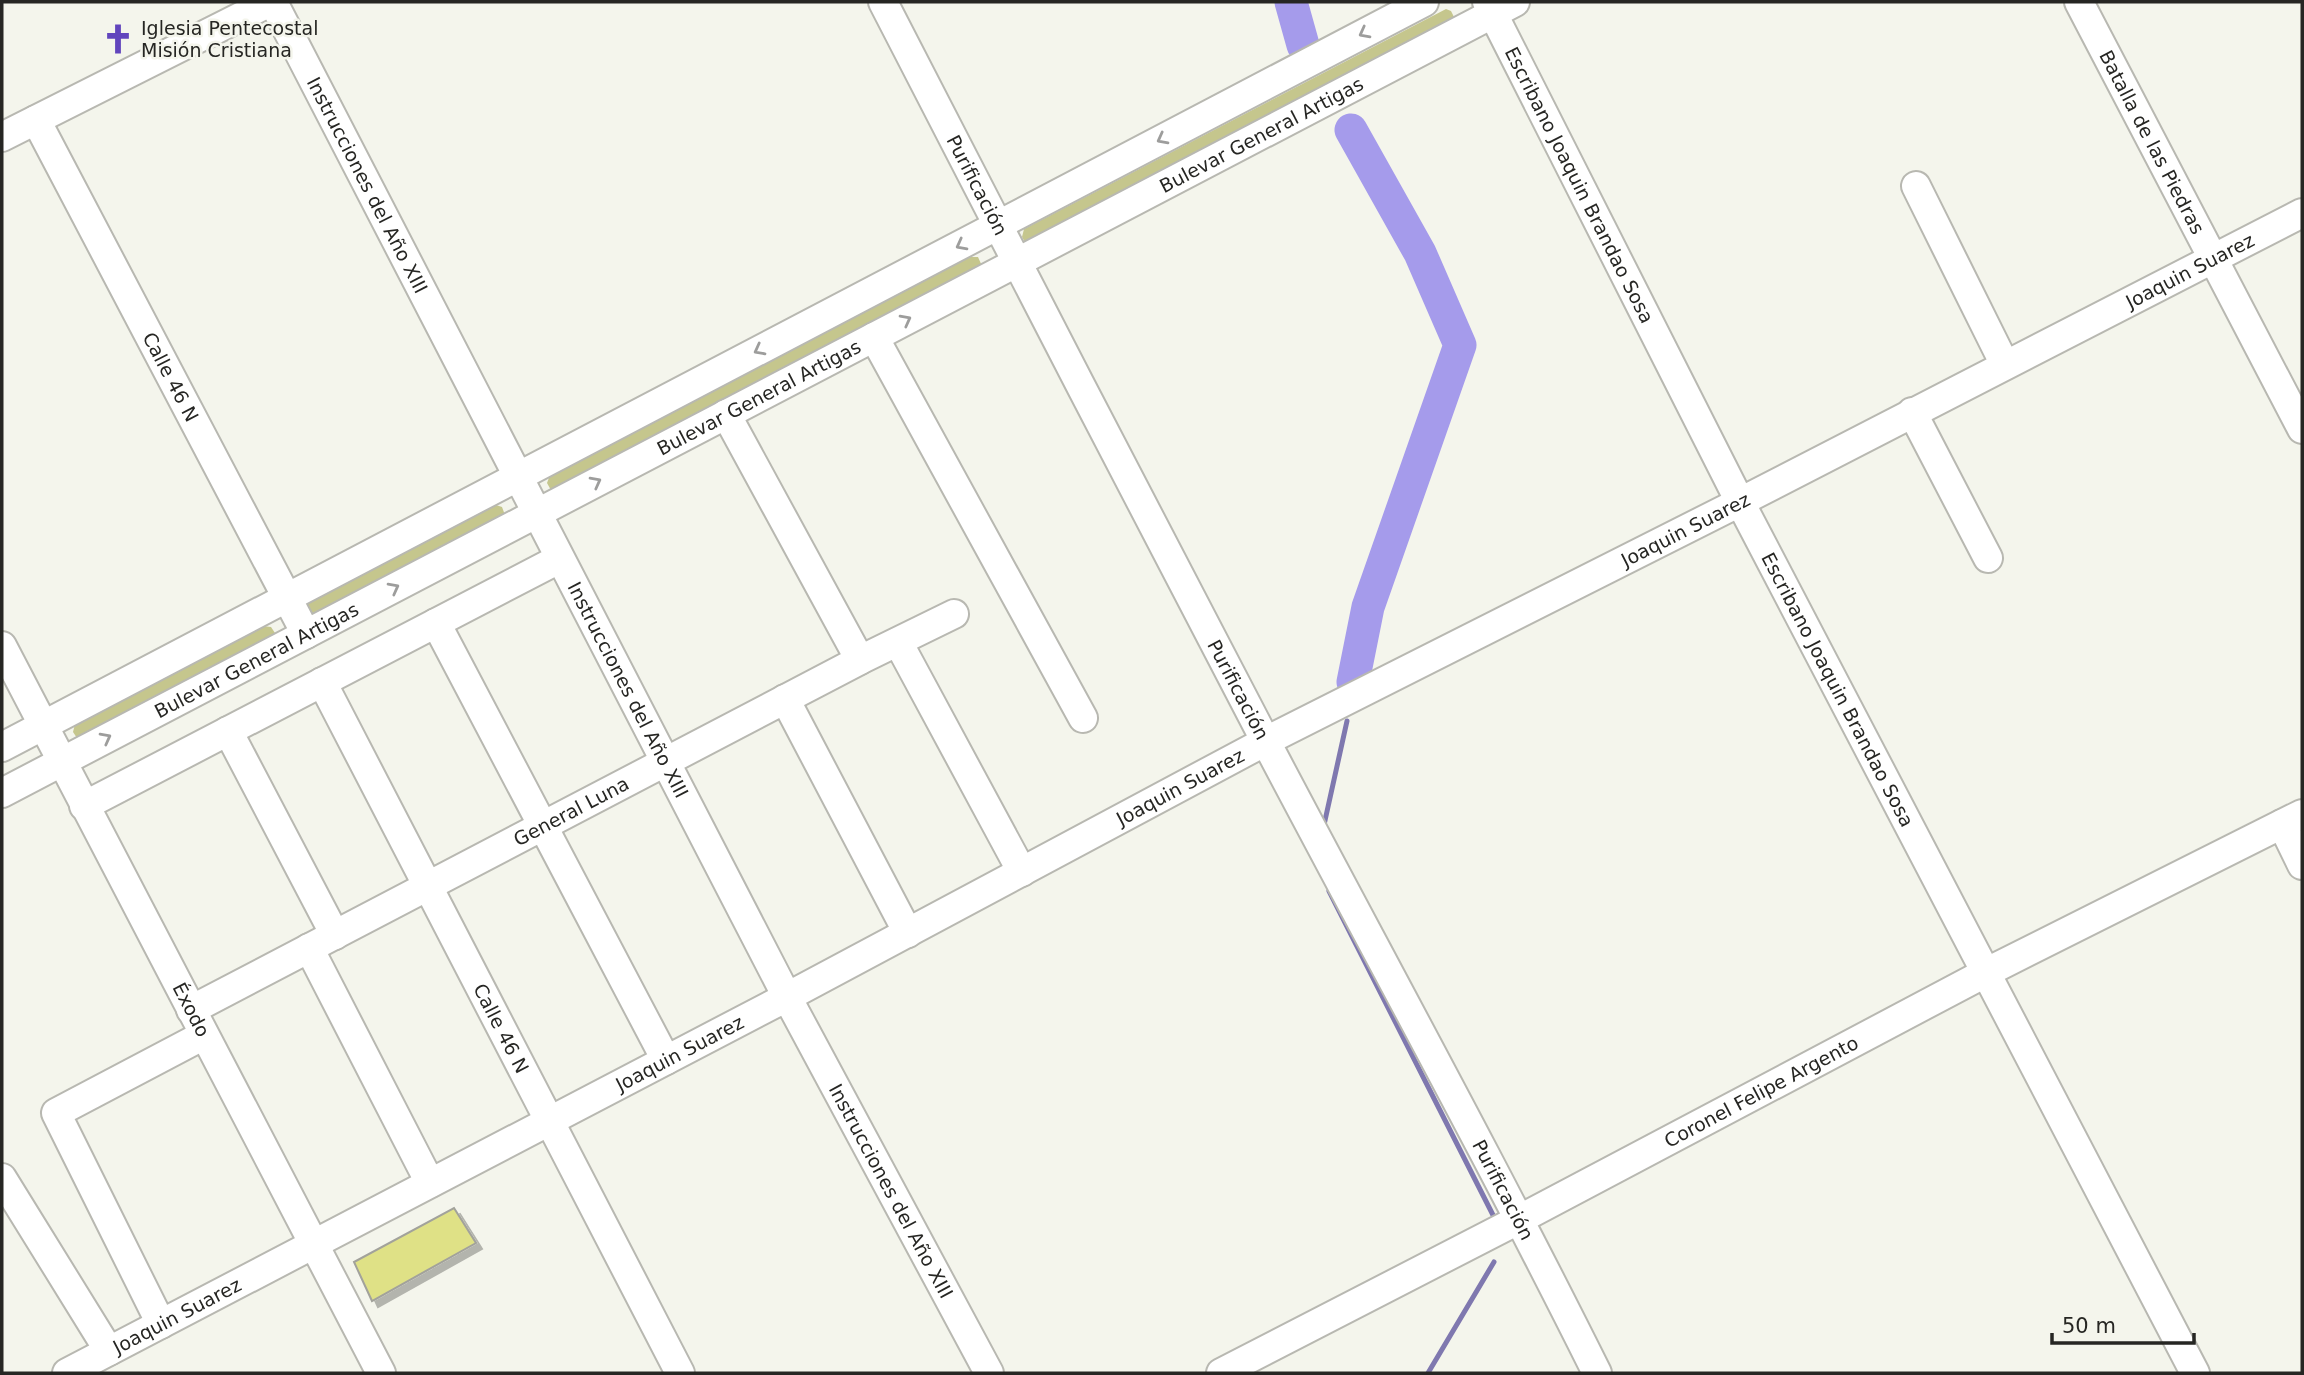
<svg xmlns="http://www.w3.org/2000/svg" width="2304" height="1375" viewBox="0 0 2304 1375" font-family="'DejaVu Sans',sans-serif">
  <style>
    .green { fill: #c5c68d }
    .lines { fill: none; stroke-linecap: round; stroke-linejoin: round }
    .stream { stroke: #7f78af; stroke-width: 5 }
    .river { stroke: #a59beb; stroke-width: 33 }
    .building { fill: #dfe186; stroke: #a2a29b; stroke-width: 2; filter: url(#shadow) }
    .minor-casing { stroke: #b8b8b1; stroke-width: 32 }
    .minor { stroke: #fff; stroke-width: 28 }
    .oneway { stroke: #9d9d9c }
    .labels { text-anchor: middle; stroke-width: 5; stroke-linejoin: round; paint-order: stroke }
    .poi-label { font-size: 19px; fill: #262623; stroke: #f4f5ec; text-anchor: start }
    .street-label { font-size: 19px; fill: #262623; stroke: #f4f5ec }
  </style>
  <defs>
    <filter id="shadow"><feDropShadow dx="6" dy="6" stdDeviation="0" flood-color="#0004"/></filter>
  </defs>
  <rect width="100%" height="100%" fill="#f4f5ec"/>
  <path class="green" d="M 1446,9 L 1451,11 L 1455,19 L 1026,244 L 1022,237 L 1024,229 Z
    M 968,257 L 978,257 L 982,266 L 552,492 L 547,483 L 550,475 Z
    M 496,505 L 502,507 L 505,515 L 315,617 L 309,616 L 305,609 L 309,601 Z
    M 263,626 L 271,627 L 275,633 L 273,640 L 77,738 L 73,732 L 75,724 Z"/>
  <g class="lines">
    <path class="stream" d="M 1324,825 L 1347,721
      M 1329,891 L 1495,1219
      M 1428,1373 L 1494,1262"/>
    <path class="river" d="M 1291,2 L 1303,45
      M 1351,130 L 1420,253 L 1460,345 L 1368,607 L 1353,682"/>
  </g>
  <path class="building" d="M 454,1208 L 476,1243 L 372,1301 L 354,1262 Z"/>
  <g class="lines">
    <g class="minor-casing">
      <g id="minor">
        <path id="s1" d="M 273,2 L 787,997 L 989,1373"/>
        <path id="s2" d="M 883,2 C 1010,248 1136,495 1265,740 C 1376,951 1491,1160 1597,1373"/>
        <path id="s3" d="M 1487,2 L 1740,502 L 2195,1373"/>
        <path id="s4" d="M 2079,2 L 2302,429"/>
        <path id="s5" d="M 36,120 L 306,634"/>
        <path d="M 2,137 L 270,2"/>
        <path d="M 1916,186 L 2005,365"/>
        <path d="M 874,337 L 1083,718"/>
        <path d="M 1912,412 L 1988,558"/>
        <path d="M 726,414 L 860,660"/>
        <path d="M 436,623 L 666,1060"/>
        <path d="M 898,642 L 1022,872"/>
        <path id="s6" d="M 2,646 L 381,1373"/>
        <path id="s7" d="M 322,682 L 680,1373"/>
        <path d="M 785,699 L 908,933"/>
        <path d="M 228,731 L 335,935"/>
        <path d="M 2,747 L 1424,2"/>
        <path id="s8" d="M 2,793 L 1515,2"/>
        <path d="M 84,806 L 559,559"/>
        <path d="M 2282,824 L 2302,865"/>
        <path d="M 309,948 L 430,1183"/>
        <path id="s9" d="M 191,1010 L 860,660 L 954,614"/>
        <path d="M 2,1178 L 109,1351"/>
        <path d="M 161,1324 L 56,1113 L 204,1035"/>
        <path id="s10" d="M 67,1373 L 787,997 L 1266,741 L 1740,502 L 2302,213"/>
        <path id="s11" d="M 1221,1373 L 1520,1219 L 1987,972 L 2302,814"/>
      </g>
    </g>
    <use href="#minor" class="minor"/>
  </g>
  <defs><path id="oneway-chevron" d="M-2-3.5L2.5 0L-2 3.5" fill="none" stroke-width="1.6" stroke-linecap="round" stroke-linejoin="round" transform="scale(1.75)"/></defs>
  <g class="oneway">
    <use href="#oneway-chevron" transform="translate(1364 33) rotate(152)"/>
    <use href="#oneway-chevron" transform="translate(1162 139) rotate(152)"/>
    <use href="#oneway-chevron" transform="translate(961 245) rotate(152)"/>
    <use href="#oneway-chevron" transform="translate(906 320) rotate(-28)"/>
    <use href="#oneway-chevron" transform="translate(759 350) rotate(152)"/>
    <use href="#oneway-chevron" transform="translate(596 482) rotate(-28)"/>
    <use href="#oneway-chevron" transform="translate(394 588) rotate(-28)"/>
    <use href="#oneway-chevron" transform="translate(106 738) rotate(-28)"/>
  </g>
  <defs>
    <g id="church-bare" transform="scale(2.415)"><path d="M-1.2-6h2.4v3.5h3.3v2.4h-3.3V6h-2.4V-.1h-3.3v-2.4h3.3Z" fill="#6145bd" stroke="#f4f5ec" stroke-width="2.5" paint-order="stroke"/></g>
  </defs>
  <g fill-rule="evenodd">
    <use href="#church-bare" x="118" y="39"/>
  </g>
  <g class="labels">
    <g class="poi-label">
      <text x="141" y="35">Iglesia Pentecostal<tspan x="141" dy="22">Misión Cristiana</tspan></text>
    </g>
    <g class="street-label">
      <text dy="7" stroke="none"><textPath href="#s8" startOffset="1421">Bulevar General Artigas</textPath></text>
      <text dy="7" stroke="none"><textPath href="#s4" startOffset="158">Batalla de las Piedras</textPath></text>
      <text dy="7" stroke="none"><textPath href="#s1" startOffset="206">Instrucciones del Año XIII</textPath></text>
      <text dy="7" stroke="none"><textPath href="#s2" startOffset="206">Purificación</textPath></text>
      <text dy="7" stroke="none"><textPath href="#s3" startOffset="205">Escribano Joaquin Brandao Sosa</textPath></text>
      <text dy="7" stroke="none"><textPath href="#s10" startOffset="2392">Joaquin Suarez</textPath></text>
      <text dy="7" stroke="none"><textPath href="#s5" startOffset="290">Calle 46 N</textPath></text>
      <text dy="7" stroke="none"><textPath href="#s8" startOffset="854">Bulevar General Artigas</textPath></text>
      <text dy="7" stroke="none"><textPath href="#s10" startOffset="1825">Joaquin Suarez</textPath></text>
      <text dy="7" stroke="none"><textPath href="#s8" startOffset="287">Bulevar General Artigas</textPath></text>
      <text dy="7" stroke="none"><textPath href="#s2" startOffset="774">Purificación</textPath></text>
      <text dy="7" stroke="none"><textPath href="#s1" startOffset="774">Instrucciones del Año XIII</textPath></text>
      <text dy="7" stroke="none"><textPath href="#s3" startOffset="772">Escribano Joaquin Brandao Sosa</textPath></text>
      <text dy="7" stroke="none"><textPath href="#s10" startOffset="1258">Joaquin Suarez</textPath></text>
      <text dy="7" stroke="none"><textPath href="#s9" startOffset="429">General Luna</textPath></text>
      <text dy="7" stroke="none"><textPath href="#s6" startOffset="410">Éxodo</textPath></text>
      <text dy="7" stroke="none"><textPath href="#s7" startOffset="390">Calle 46 N</textPath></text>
      <text dy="7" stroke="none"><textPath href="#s10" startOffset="691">Joaquin Suarez</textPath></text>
      <text dy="7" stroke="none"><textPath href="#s11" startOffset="609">Coronel Felipe Argento</textPath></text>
      <text dy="7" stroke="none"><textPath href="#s2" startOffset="1340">Purificación</textPath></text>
      <text dy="7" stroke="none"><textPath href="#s1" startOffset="1340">Instrucciones del Año XIII</textPath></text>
      <text dy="7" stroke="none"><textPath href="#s10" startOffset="124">Joaquin Suarez</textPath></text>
    </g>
  </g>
  <rect width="2304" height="1375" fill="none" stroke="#262623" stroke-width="7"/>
  <path d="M2052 1333v10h142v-10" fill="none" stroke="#262623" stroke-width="3.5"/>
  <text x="2062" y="1333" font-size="21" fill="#262623" stroke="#f4f5ec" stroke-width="5" paint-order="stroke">50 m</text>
</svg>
